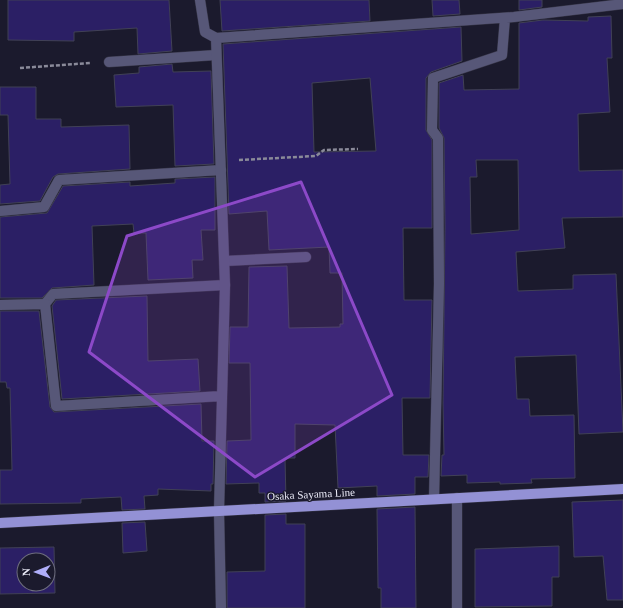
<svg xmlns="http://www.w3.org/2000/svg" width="623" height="608" viewBox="0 0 623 608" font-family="'Times New Roman',serif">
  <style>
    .building { fill: #2b1f65; stroke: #414156; fill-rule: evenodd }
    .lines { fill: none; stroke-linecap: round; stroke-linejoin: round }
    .service-casing { stroke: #383749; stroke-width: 11 }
    .minor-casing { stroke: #383749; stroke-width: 11 }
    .primary-casing { stroke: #383749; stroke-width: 11 }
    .path { stroke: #8a8a99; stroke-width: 2.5; stroke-dasharray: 4 2; stroke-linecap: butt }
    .service { stroke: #575778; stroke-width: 10 }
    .minor { stroke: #575778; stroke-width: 10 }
    .primary { stroke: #9391d5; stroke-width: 10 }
    .marked { fill: #8c49c8; fill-opacity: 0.2; stroke: #8c49c8; stroke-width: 3; stroke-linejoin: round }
    .labels { text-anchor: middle; stroke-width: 3; stroke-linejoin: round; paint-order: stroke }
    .street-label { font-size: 11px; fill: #ebebf8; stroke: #1b1a2d }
  </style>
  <rect width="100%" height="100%" fill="#1b1a2d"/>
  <path class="building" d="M 8,0 L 169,0 L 172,51 L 138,54 L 137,28 L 74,32 L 74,41 L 8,40 Z
    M 220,0 L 369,0 L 370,21 L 222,31 Z
    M 432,0 L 459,0 L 460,14 L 433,16 Z
    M 519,0 L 542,0 L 542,7 L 519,10 Z
    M 611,16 L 612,58 L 607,58 L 610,112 L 578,114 L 579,171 L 623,170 L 623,217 L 562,218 L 565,248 L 516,252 L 518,291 L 573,289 L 573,275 L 616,274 L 623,432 L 579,434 L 576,355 L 515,357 L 517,399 L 529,399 L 530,416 L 574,415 L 575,478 L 531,479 L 532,483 L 500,484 L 500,482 L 467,483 L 467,475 L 441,476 L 442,455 L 444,455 L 443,403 L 445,227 L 444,138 L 439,128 L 439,83 L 463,75 L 464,90 L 519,89 L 519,23 L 543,20 L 588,21 L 588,17 ZM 476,160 L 518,160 L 519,230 L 471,234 L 470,177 L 477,177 Z
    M 461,27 L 462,61 L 431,72 L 426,78 L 426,130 L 432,140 L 432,228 L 403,228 L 404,300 L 432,300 L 430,398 L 402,398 L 403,455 L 429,455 L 428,477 L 415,477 L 415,494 L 377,496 L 377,486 L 338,488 L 335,425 L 295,424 L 295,458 L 285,458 L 286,501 L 265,502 L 265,493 L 259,493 L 259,483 L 226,484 L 227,441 L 251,440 L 250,363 L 229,363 L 230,327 L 248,327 L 249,267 L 287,266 L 289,328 L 340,327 L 340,324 L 343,324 L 342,273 L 330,273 L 329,247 L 269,250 L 267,211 L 229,214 L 223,44 ZM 370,78 L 376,151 L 314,152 L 312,83 Z
    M 172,64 L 173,72 L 211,71 L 214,164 L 175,166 L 173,105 L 116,107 L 114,75 L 139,73 L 139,67 Z
    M 0,87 L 36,87 L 36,119 L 61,119 L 61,127 L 129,125 L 130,169 L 58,174 L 53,177 L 40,201 L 0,204 L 0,185 L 10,184 L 8,115 L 0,115 Z
    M 215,177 L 215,230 L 201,230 L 203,260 L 192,260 L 193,278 L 148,280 L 146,233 L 134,233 L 133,224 L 92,226 L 94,285 L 52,288 L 42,298 L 0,298 L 0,217 L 47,213 L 63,186 L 130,182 L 130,186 L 175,183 L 175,179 Z
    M 147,296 L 148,361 L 198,359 L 200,391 L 62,399 L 52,306 L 56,300 Z
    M 0,311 L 39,311 L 50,407 L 54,412 L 201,404 L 202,441 L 214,441 L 213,484 L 211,484 L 211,491 L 158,489 L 158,495 L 144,496 L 145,509 L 122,510 L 121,497 L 81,499 L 81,503 L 0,504 L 0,470 L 12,470 L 10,388 L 7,388 L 6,382 L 0,382 Z
    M 623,500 L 623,600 L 607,600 L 603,556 L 574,557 L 572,502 Z
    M 415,507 L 416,608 L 381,608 L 381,588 L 378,588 L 377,509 Z
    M 286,514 L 286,524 L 305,524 L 305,608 L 227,608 L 227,572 L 265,571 L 265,515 Z
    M 145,522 L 147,551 L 123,553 L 122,523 Z
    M 559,546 L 559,577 L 552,577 L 552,606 L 475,607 L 475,549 Z
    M 54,547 L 55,593 L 0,594 L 0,548 ZM 24,560 L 48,560 L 48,584 L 24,584 Z"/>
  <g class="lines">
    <g class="service-casing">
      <path id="service" d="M 109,62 L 216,55
        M 0,211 L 44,207 L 59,180 L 221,170
        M 225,261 L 306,257
        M 45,304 L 53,294 L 225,285"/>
    </g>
    <g class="minor-casing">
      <path id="minor" d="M 200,0 L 205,32 L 216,38 L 225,285 L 219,511 L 221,608
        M 216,38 L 514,17 L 623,4
        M 0,305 L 45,304 L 56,406 L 222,396
        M 457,498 L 457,608
        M 434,499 L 439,284 L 438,138 L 432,130 L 433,78 L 502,55 L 505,18"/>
    </g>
    <g class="primary-casing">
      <path id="primary" d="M 0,523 L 623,489"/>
    </g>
    <path class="path" d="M 20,68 L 90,63
      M 239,160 L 316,156 L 324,150 L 358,149"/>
    <use href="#service" class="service"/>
    <use href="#minor" class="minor"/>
    <use href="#primary" class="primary"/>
  </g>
  <path class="marked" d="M 301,182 L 392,395 L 255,477 L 89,352 L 127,236 Z"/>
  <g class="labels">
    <g class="street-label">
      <text transform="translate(311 494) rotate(-3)" y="4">Osaka Sayama Line</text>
    </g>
  </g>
  <g transform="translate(36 572) rotate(269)"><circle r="19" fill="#1b1a2d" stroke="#6e6e7e"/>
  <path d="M0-3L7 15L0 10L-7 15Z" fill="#b0aefa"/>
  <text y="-6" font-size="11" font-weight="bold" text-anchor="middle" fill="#ebebf8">N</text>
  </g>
</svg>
